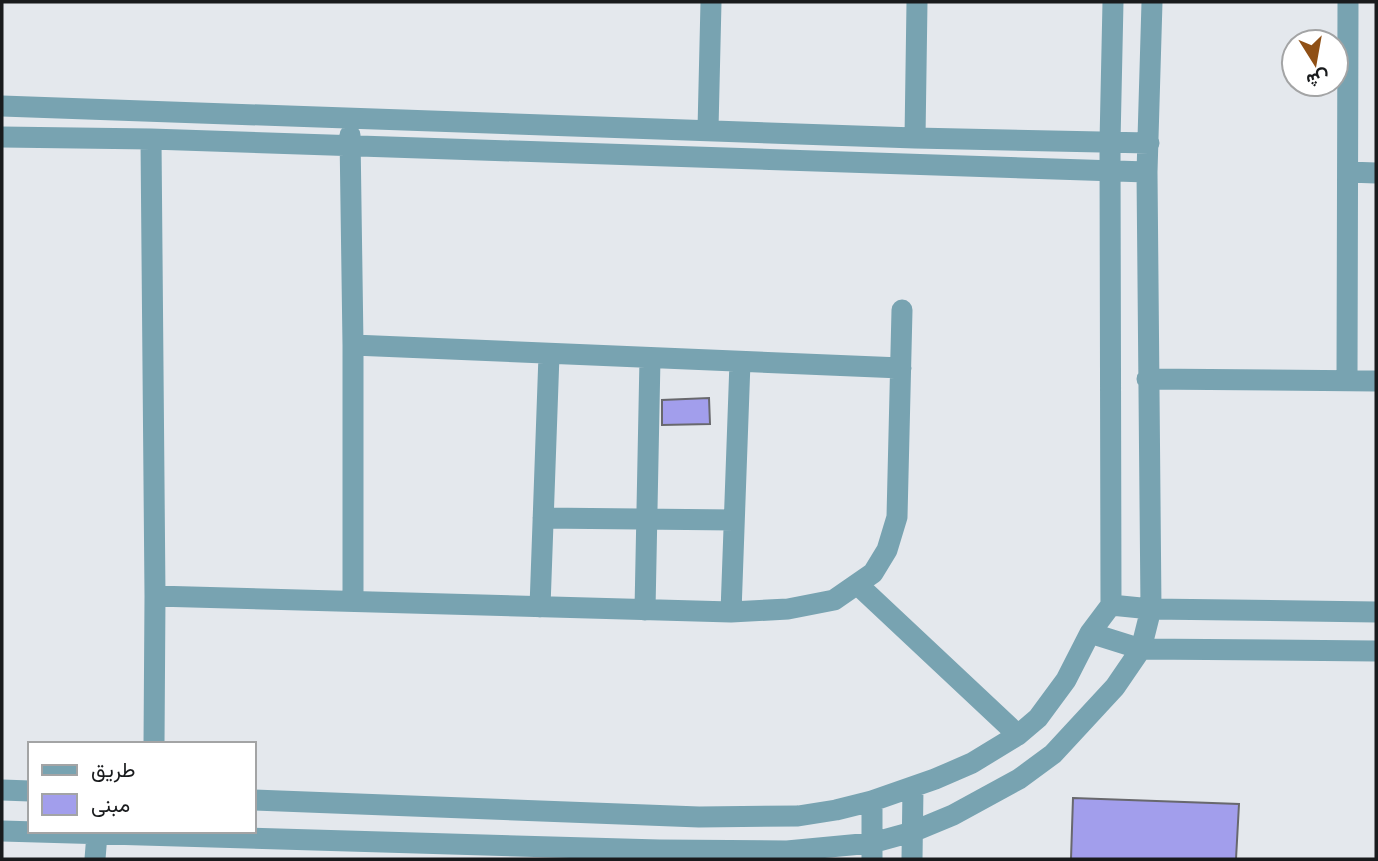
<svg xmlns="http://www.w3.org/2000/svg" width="1378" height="861" viewBox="0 0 1378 861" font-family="'Archivo Narrow',Vazirmatn,sans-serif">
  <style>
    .building { fill: #a29eec; stroke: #68686d; stroke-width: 2 }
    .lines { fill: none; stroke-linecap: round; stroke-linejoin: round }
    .street { stroke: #78a3b1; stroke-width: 21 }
  </style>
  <rect width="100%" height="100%" fill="#e4e8ed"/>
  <path class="building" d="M 709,398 L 710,424 L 662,425 L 662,400 Z
    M 1073,798 L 1239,804 L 1236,859 L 1071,859 Z"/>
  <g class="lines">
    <path class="street" d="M 2,106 L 915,138 L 1149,143
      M 708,129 L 711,2
      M 350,135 L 353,345 L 353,601
      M 2,137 L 151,139 L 1147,172
      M 915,138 L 917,2
      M 151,139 L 155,596 L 154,744
      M 1348,172 L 1376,173
      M 353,345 L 901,368
      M 1147,379 L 1376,381
      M 1347,380 L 1348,2
      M 543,518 L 734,520
      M 857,584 L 1018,735
      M 155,596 L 731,612 L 788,609 L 834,600 L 873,573 L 887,550 L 897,517 L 902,310
      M 1111,605 L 1151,609 L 1376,612
      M 540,607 L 549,355
      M 645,610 L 650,358
      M 731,612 L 740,362
      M 1090,633 L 1141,649 L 1376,651
      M 2,790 L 30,791
      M 254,800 L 699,817 L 798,816 L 836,810 L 872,801 L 935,779 L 972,763 L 1018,735 L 1038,718 L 1066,680 L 1090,633 L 1111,605 L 1110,142 L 1113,2
      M 872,801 L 872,859
      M 2,831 L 659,850 L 787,851 L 872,843 L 912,832 L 953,815 L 1019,779 L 1053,754 L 1115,687 L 1141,649 L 1151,609 L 1147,172 L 1152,2
      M 95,859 L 97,834
      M 912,859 L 913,788"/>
  </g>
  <rect width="1378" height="861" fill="none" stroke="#191b1d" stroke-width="7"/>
  <rect x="28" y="742" width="228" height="91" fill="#ffffff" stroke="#a3a4a5" stroke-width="2"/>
  <rect x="42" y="765" width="35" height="10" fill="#78a3b1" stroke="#a3a4a5" stroke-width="2"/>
  <text x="91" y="777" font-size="21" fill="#191b1d">طريق</text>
  <rect x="42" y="794" width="35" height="21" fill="#a29eec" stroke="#a3a4a5" stroke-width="2"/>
  <text x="91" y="812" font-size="21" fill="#191b1d">مبنى</text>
  <g transform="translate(1315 63) rotate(169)"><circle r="33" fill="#ffffff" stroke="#a3a4a5" stroke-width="2"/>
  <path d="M0-5L12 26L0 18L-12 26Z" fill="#8f5016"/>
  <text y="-10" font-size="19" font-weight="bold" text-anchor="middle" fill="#191b1d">ش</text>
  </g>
</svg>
